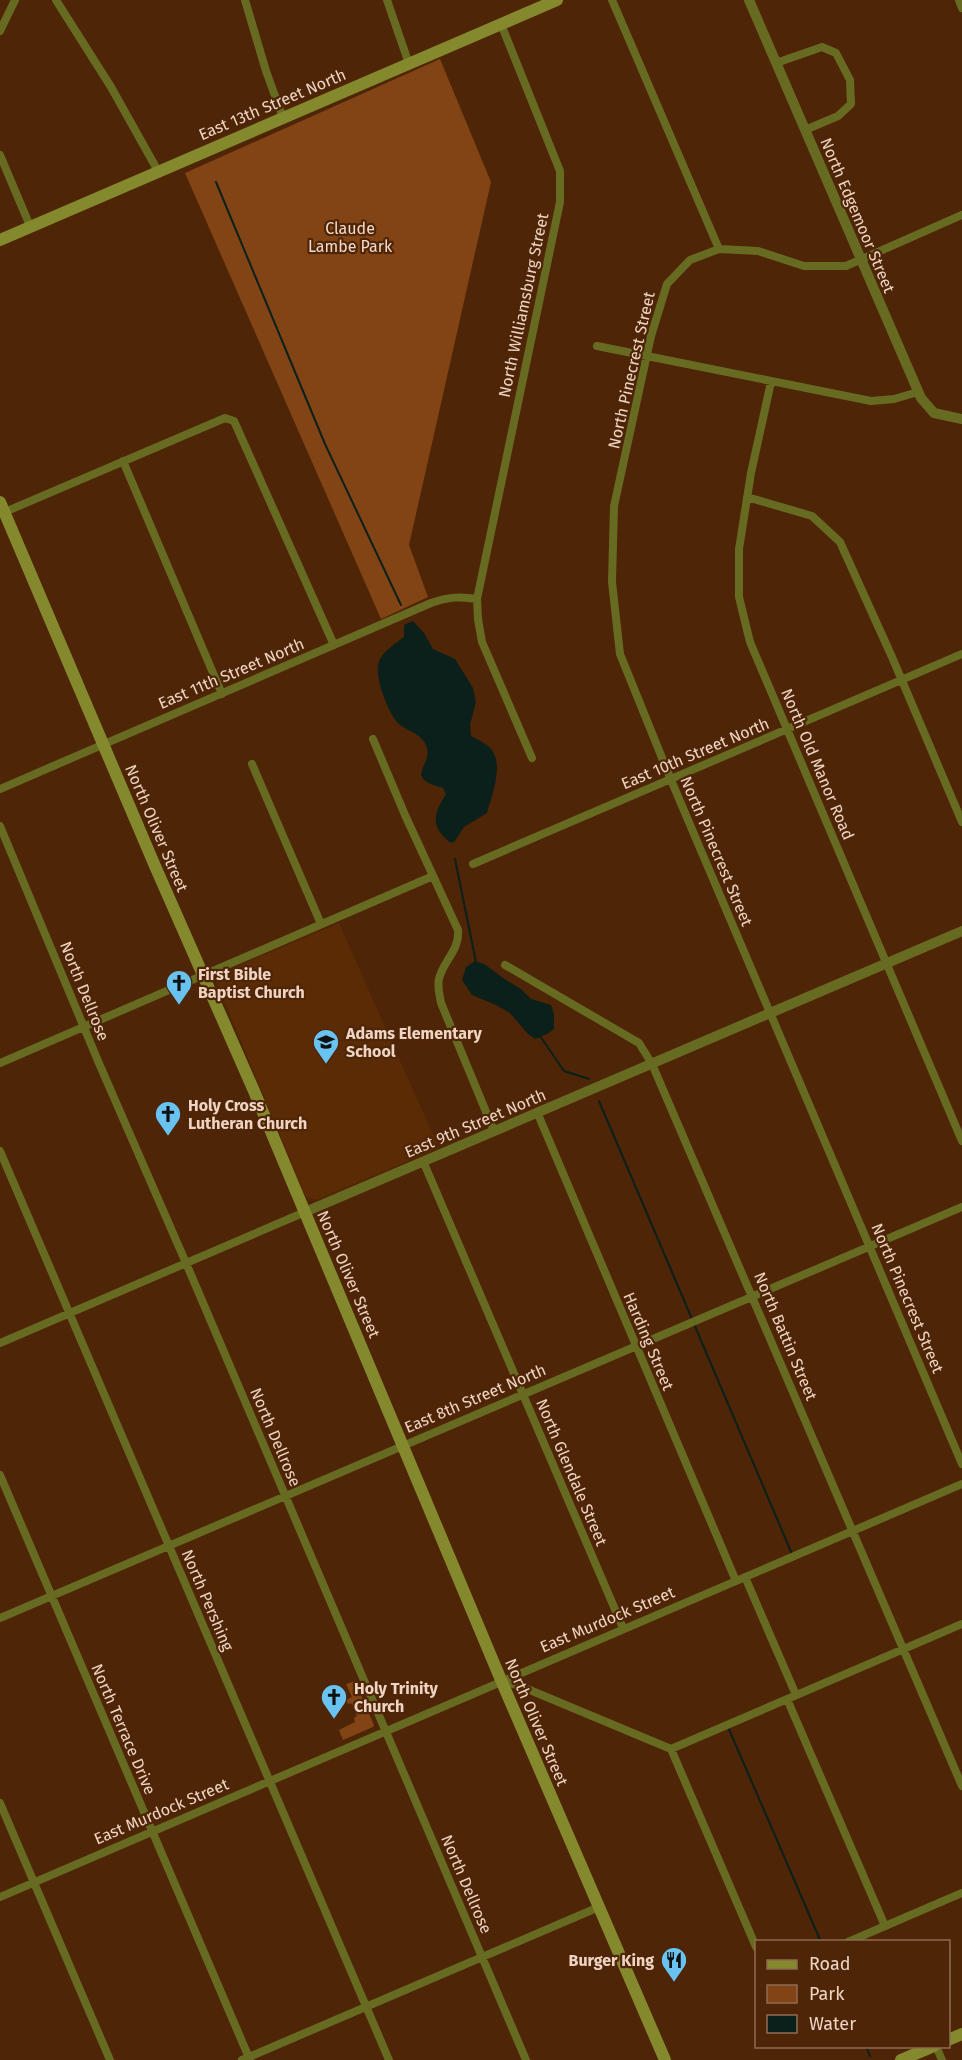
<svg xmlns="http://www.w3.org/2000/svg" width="962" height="2060" viewBox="0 0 962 2060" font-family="'Fira Sans',sans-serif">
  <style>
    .built { fill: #5b2b05 }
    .green { fill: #834415 }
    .water { fill: #0b201a }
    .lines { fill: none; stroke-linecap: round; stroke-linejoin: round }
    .stream { stroke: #0b201a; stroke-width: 2 }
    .minor { stroke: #676b22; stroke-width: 8 }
    .tertiary { stroke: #676b22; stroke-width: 10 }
    .secondary { stroke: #84892d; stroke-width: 12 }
    .labels { text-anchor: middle; stroke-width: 4.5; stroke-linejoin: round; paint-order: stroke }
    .street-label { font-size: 16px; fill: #efd4c4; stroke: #4e2506 }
    .park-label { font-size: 16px; fill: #f4d9ca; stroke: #4e2506 }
    .poi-label { font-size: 16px; font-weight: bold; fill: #efd4c4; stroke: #4e2506; text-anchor: start }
  </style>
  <rect width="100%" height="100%" fill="#4e2506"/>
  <path class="built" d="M 339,923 L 439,1148 L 316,1200 L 308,1198 L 305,1195 L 215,979 L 221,973 Z"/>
  <path class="green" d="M 440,59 L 491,182 L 409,545 L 428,597 L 381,619 L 185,173 Z
    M 355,1681 L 374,1725 L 373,1727 L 343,1740 L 339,1730 L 355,1722 L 354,1718 L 357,1716 L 351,1703 L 348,1704 L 346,1700 L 352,1697 L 346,1684 Z"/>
  <path class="water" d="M 413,621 L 424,633 L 433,649 L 455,659 L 473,688 L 476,702 L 470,725 L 471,736 C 477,739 483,742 488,746 C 506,760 492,795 487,813 L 464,827 L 455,841 L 451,843 C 430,827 433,814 446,794 L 443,788 C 434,785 425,784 421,775 C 422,766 430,757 427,748 C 423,734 409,732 399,724 C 388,714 372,672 380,659 C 385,650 396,643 404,637 L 404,625 Z
    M 475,961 L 484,964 L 506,980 L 521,989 L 531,999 L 551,1005 L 554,1014 L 554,1029 L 547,1034 L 535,1039 L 528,1034 L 510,1013 L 496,1005 L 472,995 L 462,980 L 466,967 Z"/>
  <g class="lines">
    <path class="stream" d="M 216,182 L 325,444 L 401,605
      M 455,859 L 476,962
      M 540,1036 L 564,1071 L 589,1079
      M 599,1101 L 692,1319
      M 694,1324 L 792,1554
      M 728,1727 L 821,1942
      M 866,2046 L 870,2056"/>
    <path class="minor" d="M 56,0 L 111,87 L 158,171
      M 245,0 L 266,71 L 283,118
      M 387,0 L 409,64
      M 612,0 L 719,249
      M 959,0 L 962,8
      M 501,24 L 560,171 L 560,202 L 477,599 L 478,619 L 482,642 L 532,758
      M 0,31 L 15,0
      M 776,63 L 822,47 L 836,53 L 850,80 L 851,104 L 838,116 L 805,130
      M 0,155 L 30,226
      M 962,215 L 846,266 L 804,266 L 758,251 L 719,249 L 690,260 L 667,284 L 651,336 L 614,506 L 612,582 L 620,654 L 671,780 L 962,1464
      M 597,346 L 871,401 L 894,399 L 918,392
      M 771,382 L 751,473 L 739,549 L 739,597 L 750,642 L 962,1141
      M 123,461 L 222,694
      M 747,497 L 812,516 L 840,542 L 892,657 L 962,822
      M 0,514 L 225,418 L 234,421 L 334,645
      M 373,739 L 405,815 L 458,930 C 460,950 443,961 439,979 C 437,987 440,996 441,1003 L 494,1131
      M 252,764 L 321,924
      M 0,789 L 431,603 C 448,597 460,596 477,599
      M 0,826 L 98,1061 L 186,1263 L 526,2060
      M 473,864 L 962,654
      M 505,965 L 639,1043 L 652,1064 L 962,1786
      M 0,1063 L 433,876
      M 537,1112 L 736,1581
      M 0,1151 L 389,2060
      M 423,1161 L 623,1628
      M 0,1343 L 305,1212
      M 0,1475 L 250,2060
      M 745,1577 L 796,1695
      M 0,1618 L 962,1207
      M 501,1680 L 525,1688 L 671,1749 L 962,1624
      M 787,1699 L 885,1926
      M 671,1749 L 756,1947
      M 0,1803 L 110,2060
      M 0,1897 L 962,1484
      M 848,1942 L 962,1893
      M 936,2046 L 942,2060
      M 242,2060 L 599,1907"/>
    <path class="tertiary" d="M 749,0 L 921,398 L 934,413 L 962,419
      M 305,1212 L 962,931"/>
    <path class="secondary" d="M 0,240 L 557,0
      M 0,502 L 155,866 L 254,1091 L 501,1680 L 665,2060
      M 948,2040 L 962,2034
      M 901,2060 L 934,2046"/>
  </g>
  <defs>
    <g id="church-pin" transform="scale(1.35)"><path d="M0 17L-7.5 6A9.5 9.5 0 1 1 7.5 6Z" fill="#69c3f1" stroke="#4e2506"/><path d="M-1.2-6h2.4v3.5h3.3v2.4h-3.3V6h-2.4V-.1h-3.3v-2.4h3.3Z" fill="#111"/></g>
    <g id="school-pin" transform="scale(1.35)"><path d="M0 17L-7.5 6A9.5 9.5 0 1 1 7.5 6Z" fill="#69c3f1" stroke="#4e2506"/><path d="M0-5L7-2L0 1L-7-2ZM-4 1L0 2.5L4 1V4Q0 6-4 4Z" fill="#111"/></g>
    <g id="restaurant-pin" transform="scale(1.35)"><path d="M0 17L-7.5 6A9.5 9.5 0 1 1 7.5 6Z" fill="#69c3f1" stroke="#4e2506"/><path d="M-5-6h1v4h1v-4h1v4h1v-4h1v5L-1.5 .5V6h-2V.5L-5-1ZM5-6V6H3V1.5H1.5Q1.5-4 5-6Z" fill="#111"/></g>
  </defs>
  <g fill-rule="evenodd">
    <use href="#church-pin" x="179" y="983"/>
    <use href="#school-pin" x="326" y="1042"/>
    <use href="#church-pin" x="168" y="1114"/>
    <use href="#church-pin" x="334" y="1697"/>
    <use href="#restaurant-pin" x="674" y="1960"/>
  </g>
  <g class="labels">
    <g class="street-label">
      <text transform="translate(272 104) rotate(-23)" y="6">East 13th Street North</text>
      <text transform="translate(858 215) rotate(67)" y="6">North Edgemoor Street</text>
      <text transform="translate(523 305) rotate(-78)" y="6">North Williamsburg Street</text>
      <text transform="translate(631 370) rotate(-77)" y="6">North Pinecrest Street</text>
      <text transform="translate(231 673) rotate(-23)" y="6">East 11th Street North</text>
      <text transform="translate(695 753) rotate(-23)" y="6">East 10th Street North</text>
      <text transform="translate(818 764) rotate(67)" y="6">North Old Manor Road</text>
      <text transform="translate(157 828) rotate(67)" y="6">North Oliver Street</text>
      <text transform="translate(717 851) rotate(67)" y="6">North Pinecrest Street</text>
      <text transform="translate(85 991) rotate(68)" y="6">North Dellrose</text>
      <text transform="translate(475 1123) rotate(-23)" y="6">East 9th Street North</text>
      <text transform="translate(349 1274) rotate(67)" y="6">North Oliver Street</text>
      <text transform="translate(908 1298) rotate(67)" y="6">North Pinecrest Street</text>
      <text transform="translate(786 1336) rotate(67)" y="6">North Battin Street</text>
      <text transform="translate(649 1341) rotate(67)" y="6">Harding Street</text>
      <text transform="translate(475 1398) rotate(-23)" y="6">East 8th Street North</text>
      <text transform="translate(276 1437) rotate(67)" y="6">North Dellrose</text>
      <text transform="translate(572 1472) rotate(67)" y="6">North Glendale Street</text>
      <text transform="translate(208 1600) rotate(67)" y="6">North Pershing</text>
      <text transform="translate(607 1619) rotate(-23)" y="6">East Murdock Street</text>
      <text transform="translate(537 1722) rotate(67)" y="6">North Oliver Street</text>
      <text transform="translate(124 1729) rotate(67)" y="6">North Terrace Drive</text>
      <text transform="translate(161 1811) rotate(-23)" y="6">East Murdock Street</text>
      <text transform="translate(467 1884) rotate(67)" y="6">North Dellrose</text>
    </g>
    <g class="park-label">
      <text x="350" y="234">Claude<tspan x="350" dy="18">Lambe Park</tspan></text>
    </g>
    <g class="poi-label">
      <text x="198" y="980">First Bible<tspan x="198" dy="18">Baptist Church</tspan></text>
      <text x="346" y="1039">Adams Elementary<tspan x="346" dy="18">School</tspan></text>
      <text x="188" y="1111">Holy Cross<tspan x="188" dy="18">Lutheran Church</tspan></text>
      <text x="354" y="1694">Holy Trinity<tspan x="354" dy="18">Church</tspan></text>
      <text x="654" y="1966" text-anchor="end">Burger King</text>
    </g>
  </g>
  <rect x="755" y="1940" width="195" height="108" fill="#4e2506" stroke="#8e6b52" stroke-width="1.5"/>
  <rect x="767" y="1960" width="30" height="9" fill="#84892d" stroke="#8e6b52" stroke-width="1.5"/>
  <text x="809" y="1970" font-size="18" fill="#efd4c4">Road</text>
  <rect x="767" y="1985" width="30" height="18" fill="#834415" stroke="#8e6b52" stroke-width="1.5"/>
  <text x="809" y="2000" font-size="18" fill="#efd4c4">Park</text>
  <rect x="767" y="2015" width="30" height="18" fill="#0b201a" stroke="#8e6b52" stroke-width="1.5"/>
  <text x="809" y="2030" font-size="18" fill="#efd4c4">Water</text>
</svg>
